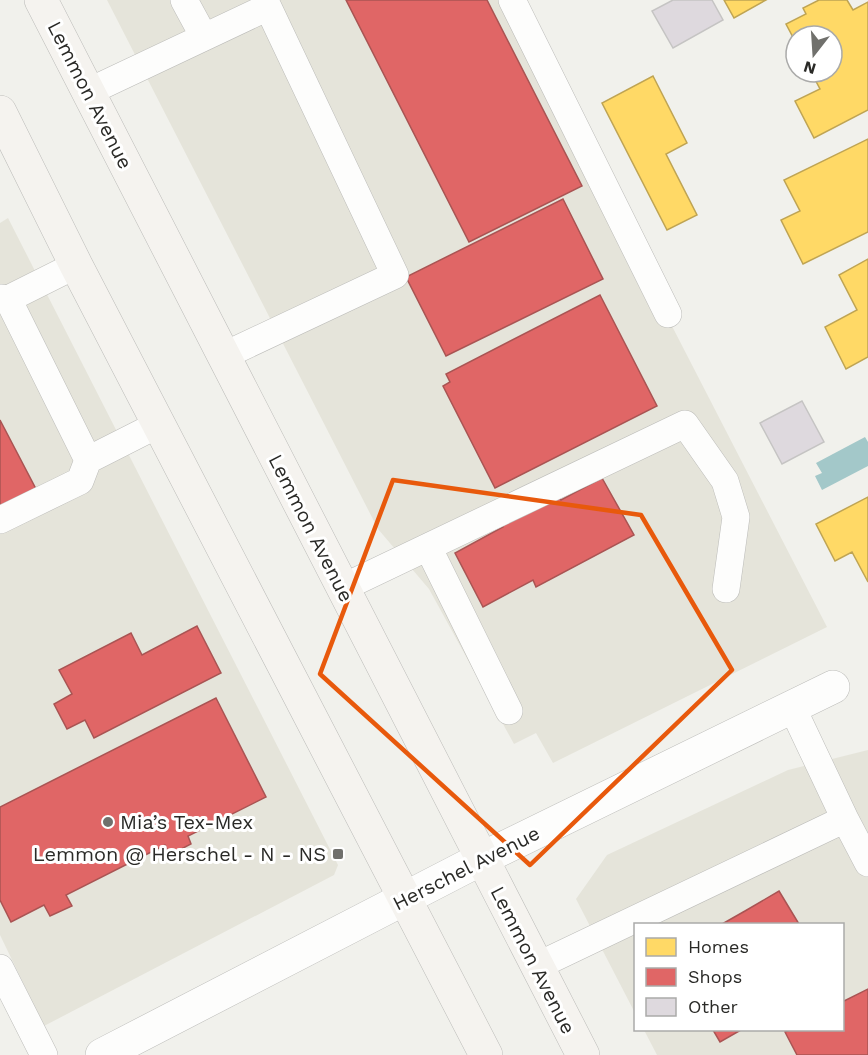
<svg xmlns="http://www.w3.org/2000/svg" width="868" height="1055" viewBox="0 0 868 1055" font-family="'Work Sans',sans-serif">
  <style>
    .built { fill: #e5e4da }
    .water { fill: #a3c8c9 }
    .homes { fill: #ffd966; stroke: #bfa453; stroke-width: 1.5 }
    .shops { fill: #e06666; stroke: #a95453; stroke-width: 1.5 }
    .building { fill: #ded9de; stroke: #c5c4c3; stroke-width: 1.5 }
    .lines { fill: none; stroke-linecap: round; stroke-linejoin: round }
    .service-casing { stroke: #bcbcb9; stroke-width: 28 }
    .minor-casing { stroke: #bcbcb9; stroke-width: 34 }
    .secondary-casing { stroke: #bcbcb9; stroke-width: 34 }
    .service { stroke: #fdfdfc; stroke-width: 27 }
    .minor { stroke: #fdfdfc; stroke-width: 33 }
    .secondary { stroke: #f5f3ef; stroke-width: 33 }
    .marked { fill: none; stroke: #e8590c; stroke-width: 4.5; stroke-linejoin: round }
    .poi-dot { fill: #70706c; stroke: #fff; stroke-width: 2 }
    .labels { text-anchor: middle; stroke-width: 6; stroke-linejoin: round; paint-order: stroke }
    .street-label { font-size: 20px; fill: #2a2a27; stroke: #fff }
    .poi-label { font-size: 20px; fill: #2a2a27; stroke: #fff; text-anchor: start }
  </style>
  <rect width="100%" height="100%" fill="#f1f1ec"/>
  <path class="built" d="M 107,0 L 504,0 L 827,627 L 553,763 L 536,733 L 514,744 L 429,589 L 378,529 Z
    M 8,218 L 338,865 L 334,875 L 44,1026 L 0,935 L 0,223 Z
    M 868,750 L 868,1055 L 657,1055 L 644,1030 L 842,1030 L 842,924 L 636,924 L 635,1013 L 576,899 L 607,855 L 788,770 Z"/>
  <path class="water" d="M 865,437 L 868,442 L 868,466 L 822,490 L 815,476 L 822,473 L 816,463 Z"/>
  <path class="homes" d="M 724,0 L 766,0 L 734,18 Z
    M 819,0 L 847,0 L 853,10 L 868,2 L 868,110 L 814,138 L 795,101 L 820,89 L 811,72 L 832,72 L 832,36 L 796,36 L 796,43 L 786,24 L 806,14 L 803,8 Z
    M 653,76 L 687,143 L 666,154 L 697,215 L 667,230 L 602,103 Z
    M 868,139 L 868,232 L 803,264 L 781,220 L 800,211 L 784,180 Z
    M 868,259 L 868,357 L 846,369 L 825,327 L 857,310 L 839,275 Z
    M 868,497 L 868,582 L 852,552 L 835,561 L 816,524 Z"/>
  <path class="shops" d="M 346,0 L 487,0 L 582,186 L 469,242 Z
    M 563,199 L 603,279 L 446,356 L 406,277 Z
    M 600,295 L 657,406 L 495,488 L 443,386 L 450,382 L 446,374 Z
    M 0,420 L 36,489 L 0,507 Z
    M 602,478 L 634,535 L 536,587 L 533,580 L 483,607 L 455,553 L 503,527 L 499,520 L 555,490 L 561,500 Z
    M 197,626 L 221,673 L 94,738 L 85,720 L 67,729 L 54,704 L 72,694 L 59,670 L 131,633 L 142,655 Z
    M 216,698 L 266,797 L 188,836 L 191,844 L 170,855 L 165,845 L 66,895 L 72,906 L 50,916 L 44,905 L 11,922 L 0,900 L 0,807 Z
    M 779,891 L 799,924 L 722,924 L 745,911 Z
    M 868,989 L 868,1055 L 797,1055 L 785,1032 L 790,1030 L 842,1030 L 842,1002 Z
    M 713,1030 L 741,1030 L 720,1042 Z"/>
  <path class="building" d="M 673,0 L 712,0 L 723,20 L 673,48 L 652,11 Z
    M 802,401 L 824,442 L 782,464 L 760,423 Z"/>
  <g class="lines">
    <g class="service-casing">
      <path id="service" d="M 184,0 L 204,37
        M 512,0 L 668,314
        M 88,92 L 268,7 L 395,275 L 223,356
        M 0,298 L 8,299 L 76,265
        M 88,460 L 159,424
        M 0,520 L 80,481 L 88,460 L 8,299
        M 428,547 L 509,711
        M 342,588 L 685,424 L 725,481 L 736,517 L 726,589
        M 845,819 L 868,863
        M 537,966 L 845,819 L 792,707
        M 0,968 L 44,1055"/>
    </g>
    <g class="minor-casing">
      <path id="minor" d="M 102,1055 L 481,859 L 833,687"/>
    </g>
    <g class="secondary-casing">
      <path id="secondary" d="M 41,0 L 583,1055
        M 0,112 L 76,265 L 486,1055"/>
    </g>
    <use href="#service" class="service"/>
    <use href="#minor" class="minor"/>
    <use href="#secondary" class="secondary"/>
  </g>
  <path class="marked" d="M 393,480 L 641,515 L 732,670 L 530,865 L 320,674 Z"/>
  <g class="poi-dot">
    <circle cx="108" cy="822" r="6"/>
    <rect x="332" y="848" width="12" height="12" rx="3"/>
  </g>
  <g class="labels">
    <g class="street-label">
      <text transform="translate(90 95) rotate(63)" y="7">Lemmon Avenue</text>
      <text transform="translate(311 528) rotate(63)" y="7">Lemmon Avenue</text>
      <text transform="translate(466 868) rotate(-27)" y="7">Herschel Avenue</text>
      <text transform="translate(533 960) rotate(63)" y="7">Lemmon Avenue</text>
    </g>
    <g class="poi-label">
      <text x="120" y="829">Mia’s Tex-Mex</text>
      <text x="326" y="861" text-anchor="end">Lemmon @ Herschel - N - NS</text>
    </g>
  </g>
  <rect x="634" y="923" width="210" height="108" fill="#ffffff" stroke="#aaaaa9" stroke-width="1.5"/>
  <rect x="646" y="938" width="30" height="18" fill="#ffd966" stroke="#aaaaa9" stroke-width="1.5"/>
  <text x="688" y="953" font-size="18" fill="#2a2a27">Homes</text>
  <rect x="646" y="968" width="30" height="18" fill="#e06666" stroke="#aaaaa9" stroke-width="1.5"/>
  <text x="688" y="983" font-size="18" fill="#2a2a27">Shops</text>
  <rect x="646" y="998" width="30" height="18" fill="#ded9de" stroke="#aaaaa9" stroke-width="1.5"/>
  <text x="688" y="1013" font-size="18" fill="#2a2a27">Other</text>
  <g transform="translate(814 54) rotate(197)"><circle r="28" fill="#ffffff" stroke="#aaaaa9" stroke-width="1.5"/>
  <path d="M0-4.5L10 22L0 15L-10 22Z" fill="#70706c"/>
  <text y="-9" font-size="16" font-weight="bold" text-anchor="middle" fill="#2a2a27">N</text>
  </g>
</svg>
